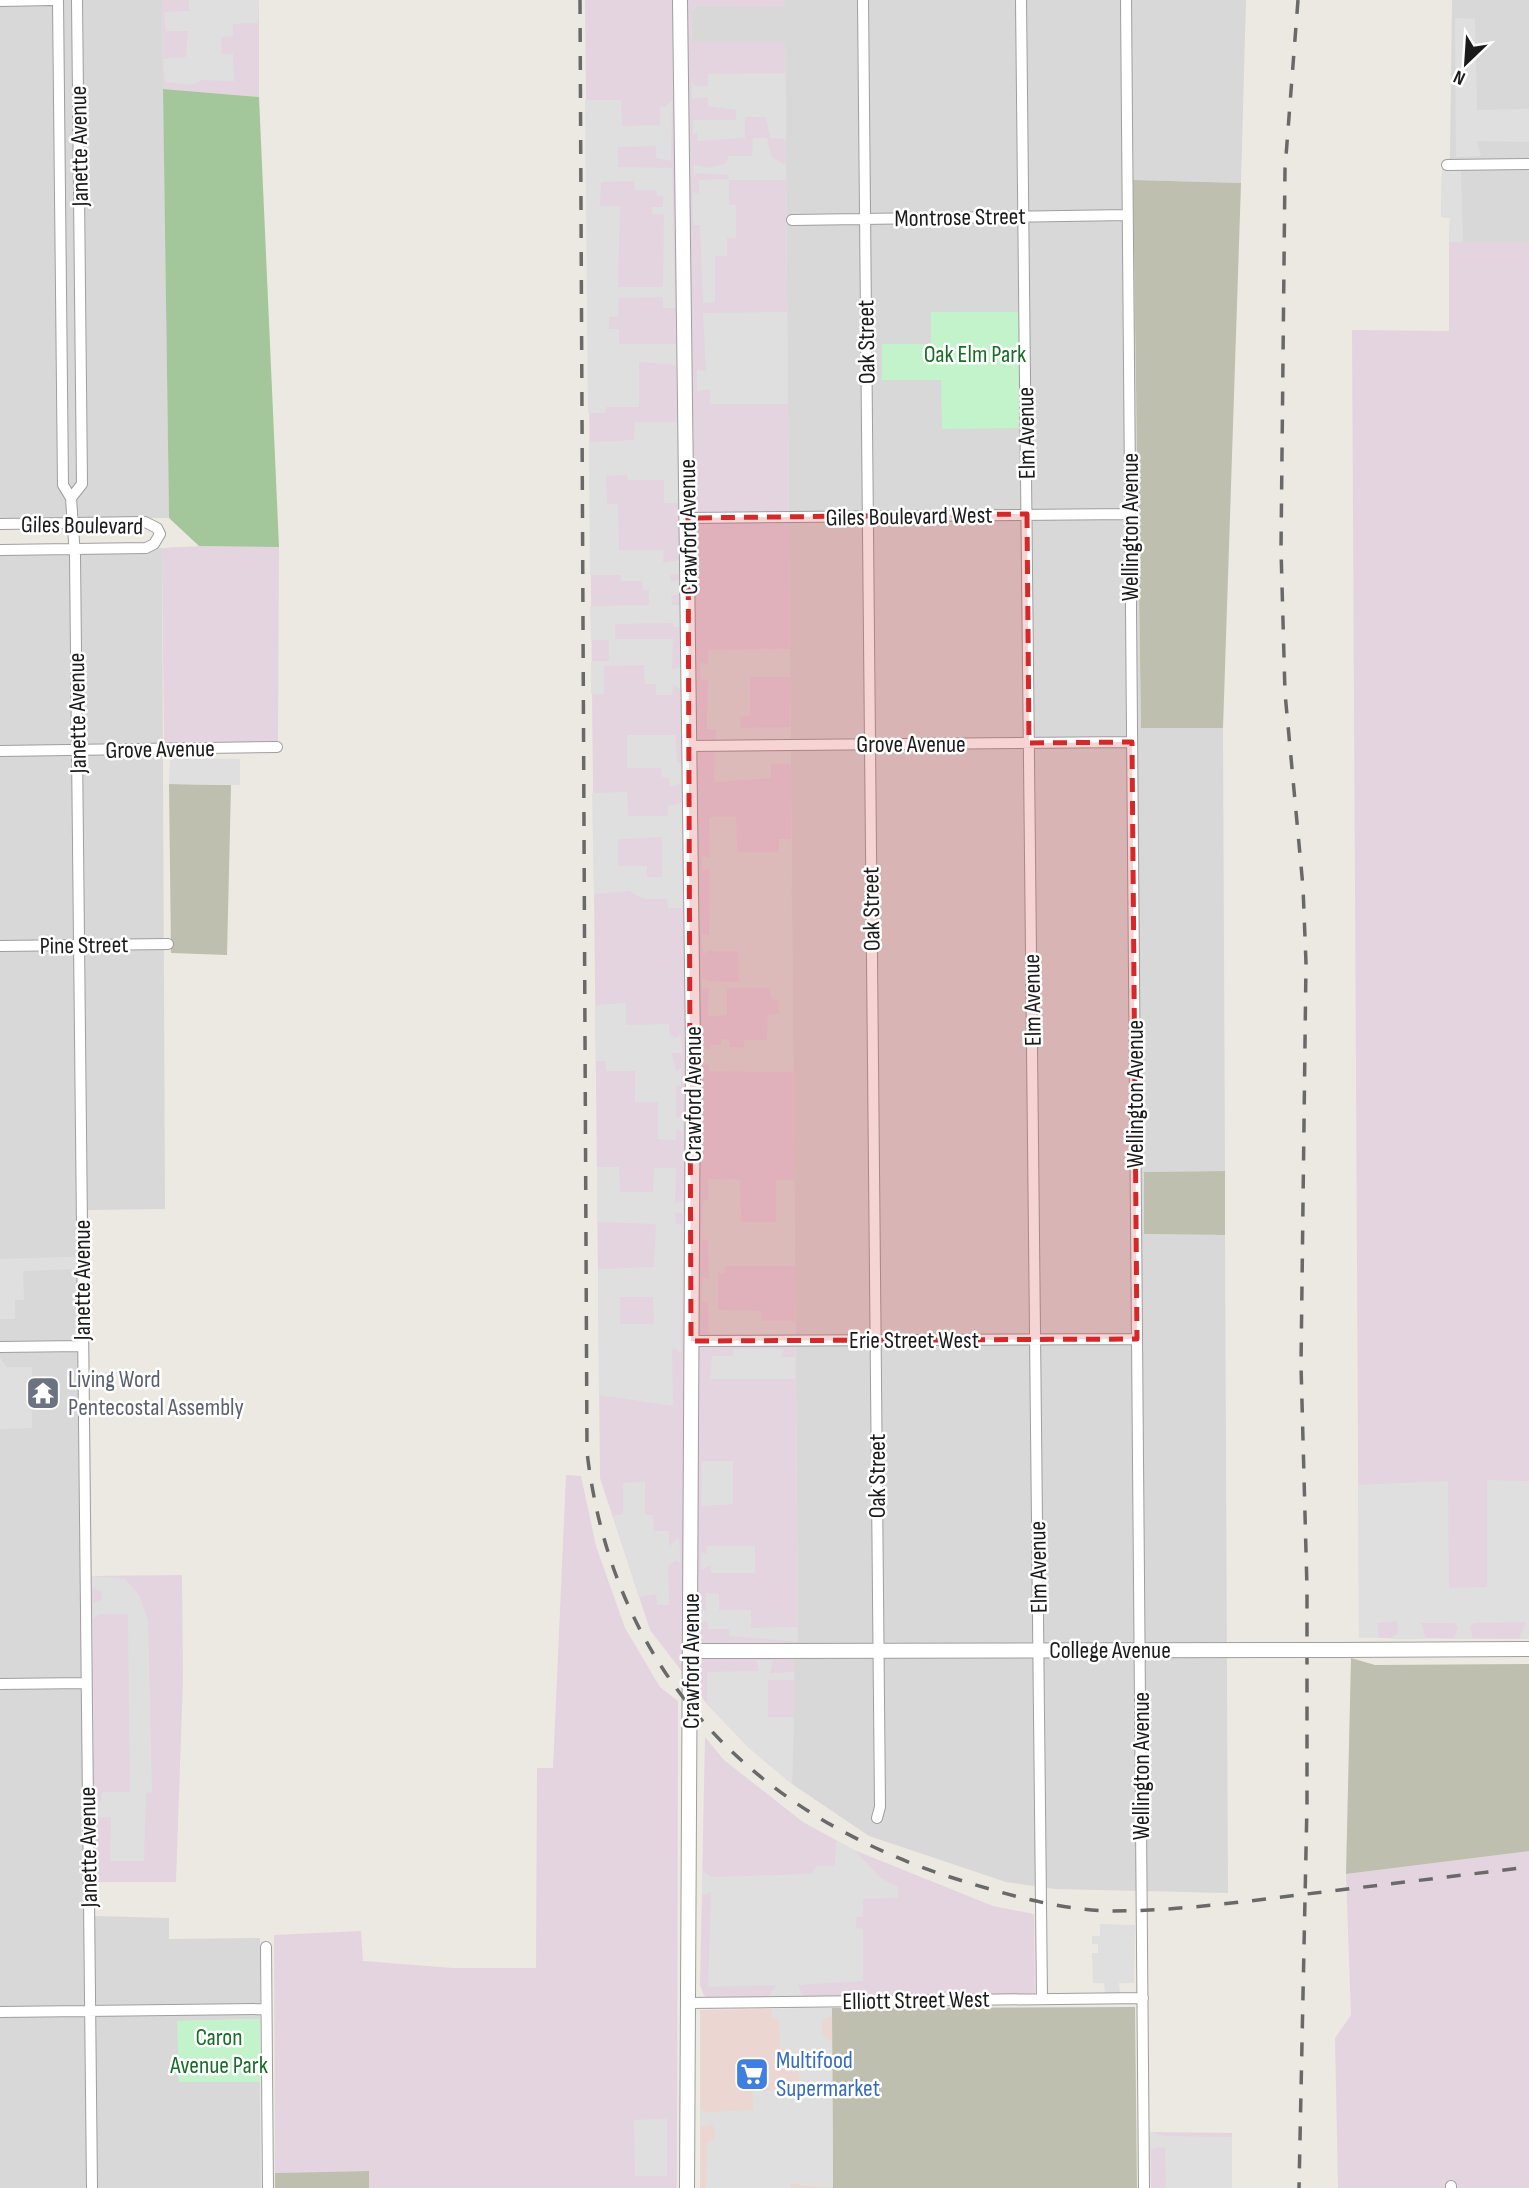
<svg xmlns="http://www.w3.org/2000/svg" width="1529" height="2188" viewBox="0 0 1529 2188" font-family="'Sofia Sans Condensed',sans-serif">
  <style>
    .residential { fill: #d9d8d8 }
    .commercial { fill: #ebd6d2 }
    .industrial { fill: #e4d4e0 }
    .construction { fill: #bebfae }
    .forest { fill: #a3c79b }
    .park { fill: #c2f3cb }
    .parking { fill: #dfdfdf; fill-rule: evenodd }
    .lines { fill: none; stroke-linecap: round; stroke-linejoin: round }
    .minor-casing { stroke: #9f9f9f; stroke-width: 12 }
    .tertiary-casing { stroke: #9f9f9f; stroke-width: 16 }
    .minor { stroke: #fff; stroke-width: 10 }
    .tertiary { stroke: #fff; stroke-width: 14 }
    .rail { stroke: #696969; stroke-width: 3.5; stroke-dasharray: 14 14; stroke-linecap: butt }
    .tertiary-bridge-casing { stroke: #9f9f9f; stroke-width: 16; stroke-linecap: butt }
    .tertiary-bridge { stroke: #fff; stroke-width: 14 }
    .marked { fill: #d62828; fill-opacity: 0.2; stroke: #d62828; stroke-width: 5; stroke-dasharray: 14 9; stroke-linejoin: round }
    .labels { text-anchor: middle; stroke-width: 5; stroke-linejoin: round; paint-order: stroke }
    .street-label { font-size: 24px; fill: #1b1b1b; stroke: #fff }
    .park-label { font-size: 24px; fill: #166d26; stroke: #fff }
    .worship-label { font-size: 24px; fill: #5b616d; stroke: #fff; text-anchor: start }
    .shop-label { font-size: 24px; fill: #366cbe; stroke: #fff; text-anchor: start }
  </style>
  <rect width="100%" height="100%" fill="#ece9e2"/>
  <path class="residential" d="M 0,0 L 162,0 L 169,518 L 0,519 Z
    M 785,0 L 1246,0 L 1241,183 L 1133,180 L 1141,727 L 1223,728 L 1225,1171 L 1144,1172 L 1144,1234 L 1225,1235 L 1228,1893 L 1055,1889 L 1006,1882 L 869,1836 L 792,1784 L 794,1660 L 798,1642 L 785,43 L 692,42 L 691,10 L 697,6 L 785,6 Z
    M 1452,0 L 1529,0 L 1529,242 L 1449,242 L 1450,218 L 1441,217 L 1442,169 L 1450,157 Z
    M 162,548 L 165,1209 L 88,1210 L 95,1916 L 169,1918 L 169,1939 L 260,1938 L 260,2019 L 178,2021 L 179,2082 L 260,2082 L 261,2188 L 0,2188 L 0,551 Z"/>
  <path class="commercial" d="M 832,2008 L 833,2188 L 700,2188 L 700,2010 Z"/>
  <path class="industrial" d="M 162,0 L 259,0 L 259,97 L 163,89 Z
    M 585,0 L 785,0 L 785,7 L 697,6 L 691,10 L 692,42 L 785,42 L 798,1642 L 794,1660 L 792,1784 L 749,1748 L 707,1704 L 650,1630 L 600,1478 Z
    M 1449,242 L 1529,242 L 1529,1639 L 1359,1638 L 1352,330 L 1449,331 Z
    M 199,546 L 279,547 L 278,742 L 164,746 L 162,548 Z
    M 566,1475 L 581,1476 L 596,1546 L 625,1628 L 660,1687 L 678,1701 L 677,2188 L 369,2188 L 368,2171 L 275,2173 L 274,1935 L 361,1931 L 363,1961 L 453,1968 L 536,1968 L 537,1768 L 553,1768 Z
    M 182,1575 L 183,1679 L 176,1882 L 95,1882 L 92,1576 Z
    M 705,1737 L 724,1760 L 803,1822 L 854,1850 L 993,1906 L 1034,1914 L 1035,1999 L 714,1999 L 704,1996 L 700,1985 Z
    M 1529,1851 L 1529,2188 L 1338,2188 L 1335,2038 L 1351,2015 L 1346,1874 Z
    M 1150,2132 L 1232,2133 L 1232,2188 L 1151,2188 Z"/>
  <path class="construction" d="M 1133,180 L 1241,183 L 1223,728 L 1141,728 Z
    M 169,784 L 231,785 L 227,955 L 171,953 Z
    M 1225,1171 L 1225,1235 L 1144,1234 L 1144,1172 Z
    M 1351,1658 L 1375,1665 L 1529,1664 L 1529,1851 L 1346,1874 Z
    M 1135,2007 L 1137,2188 L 833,2188 L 832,2008 Z
    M 369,2171 L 369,2188 L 275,2188 L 275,2173 Z"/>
  <path class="forest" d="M 163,89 L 259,97 L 279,547 L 199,546 L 169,518 Z"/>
  <path class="park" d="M 931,312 L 1018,312 L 1019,428 L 942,429 L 941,380 L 882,380 L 882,344 L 931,344 Z
    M 260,2019 L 260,2082 L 179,2082 L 177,2021 Z"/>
  <path class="parking" d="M 189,0 L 259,0 L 258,23 L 233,24 L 233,36 L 221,37 L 222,54 L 233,54 L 234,81 L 202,80 L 193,85 L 165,82 L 163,59 L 186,57 L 188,31 L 166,31 L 164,12 L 189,11 Z
    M 1455,18 L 1475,19 L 1477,110 L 1529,109 L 1529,142 L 1477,141 L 1481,156 L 1456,157 Z
    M 785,73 L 786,139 L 770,138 L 766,117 L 745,117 L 745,138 L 698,141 L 697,131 L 693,136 L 693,120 L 736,120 L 736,110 L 708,106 L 708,97 L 692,99 L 692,81 L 695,86 L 708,86 L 708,74 Z
    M 585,100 L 621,100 L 622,126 L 660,125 L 660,106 L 665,107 L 672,100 L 671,161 L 656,158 L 656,146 L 618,147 L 618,167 L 672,168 L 675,308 L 663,308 L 663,297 L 619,298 L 618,316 L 609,317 L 609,329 L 619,329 L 619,344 L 676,344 L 676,365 L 639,362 L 639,407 L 606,407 L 605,413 L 588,413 ZM 634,181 L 635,190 L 656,190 L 657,196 L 663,196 L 663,207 L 652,207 L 652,214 L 664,214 L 663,287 L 618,287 L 620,206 L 600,206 L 601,182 Z
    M 753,138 L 767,138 L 771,157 L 786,165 L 786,180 L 729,180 L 729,205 L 736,205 L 736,238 L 727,238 L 727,256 L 715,256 L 715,302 L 703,303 L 700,225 L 693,225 L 693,192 L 699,194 L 699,180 L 729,179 L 728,175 L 698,173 L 694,176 L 693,165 L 708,168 L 725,164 L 729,156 L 752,156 Z
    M 1442,169 L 1461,171 L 1463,242 L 1449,242 L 1450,218 L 1441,217 Z
    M 787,312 L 788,404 L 710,404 L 710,389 L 697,391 L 697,370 L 706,371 L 703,313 Z
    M 635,422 L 677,422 L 678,503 L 664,503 L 664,480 L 628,480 L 627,475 L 606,476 L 607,504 L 618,504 L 619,550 L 664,550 L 663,563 L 679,560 L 679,574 L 670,575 L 671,581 L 679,580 L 680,594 L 671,595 L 672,605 L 680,605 L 680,627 L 674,627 L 673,623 L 615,624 L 615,639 L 673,639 L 672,670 L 680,667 L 680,689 L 673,685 L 672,695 L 656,695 L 656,684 L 645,684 L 644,665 L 604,666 L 604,694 L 591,694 L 591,661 L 609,661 L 609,640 L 591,640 L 590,606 L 649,605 L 649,590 L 643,590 L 642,581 L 621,581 L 621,575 L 590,575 L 589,442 L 634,440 Z
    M 790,649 L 790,677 L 750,677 L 750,715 L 740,717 L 741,728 L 790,727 L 790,739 L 716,740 L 716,729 L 707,729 L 708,679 L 701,680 L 700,663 L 708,664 L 708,650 Z
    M 627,735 L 675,735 L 677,762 L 681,764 L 682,783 L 670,787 L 669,778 L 662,777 L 661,768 L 627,768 Z
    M 715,752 L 790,752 L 791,764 L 771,764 L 771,778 L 714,782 Z
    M 170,758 L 240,759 L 240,785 L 169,784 Z
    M 627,792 L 628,816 L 668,816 L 668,806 L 682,803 L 683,908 L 668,908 L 667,899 L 645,899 L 629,891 L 594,894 L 592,793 ZM 662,837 L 662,877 L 647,877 L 647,866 L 618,866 L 618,839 Z
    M 709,817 L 736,817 L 737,852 L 779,852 L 779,839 L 791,839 L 793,1072 L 709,1071 L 709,1063 L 703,1065 L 702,1047 L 710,1050 L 711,1045 L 721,1045 L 721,1039 L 729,1039 L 730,1047 L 744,1047 L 744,1040 L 767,1040 L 768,1015 L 779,1014 L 778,1000 L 771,999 L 770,988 L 727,988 L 727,1015 L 708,1016 L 709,988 L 702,989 L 702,978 L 707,981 L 739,982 L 738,951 L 708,951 L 703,954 L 702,934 L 709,936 L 710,868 L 702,871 L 702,856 L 710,858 Z
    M 626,1003 L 626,1025 L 669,1024 L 670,1035 L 676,1038 L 681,1034 L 682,1053 L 672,1053 L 676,1072 L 681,1068 L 681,1086 L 676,1085 L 676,1118 L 683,1116 L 683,1132 L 676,1129 L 676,1140 L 658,1139 L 658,1102 L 635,1102 L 635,1071 L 606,1071 L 606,1061 L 596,1061 L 595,1005 Z
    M 597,1167 L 619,1167 L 620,1192 L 653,1192 L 654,1168 L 676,1168 L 675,1203 L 683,1201 L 683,1214 L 675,1212 L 676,1224 L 683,1225 L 683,1269 L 681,1353 L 674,1348 L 672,1351 L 673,1406 L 599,1395 L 598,1269 L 654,1267 L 656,1224 L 597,1222 ZM 620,1297 L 653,1297 L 654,1324 L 620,1324 Z
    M 708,1179 L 740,1180 L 741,1222 L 776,1222 L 776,1180 L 794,1180 L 795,1266 L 725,1266 L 724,1273 L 718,1273 L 718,1310 L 761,1311 L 762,1321 L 795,1321 L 795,1334 L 709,1334 L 708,1302 L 702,1302 L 703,1277 L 709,1280 L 708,1240 L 702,1240 L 703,1202 L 709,1199 Z
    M 66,1257 L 76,1257 L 76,1269 L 23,1271 L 24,1300 L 15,1300 L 15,1319 L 0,1319 L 0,1259 Z
    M 733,1349 L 784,1349 L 781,1357 L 795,1357 L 795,1379 L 710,1379 L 712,1356 L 733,1356 Z
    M 0,1357 L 6,1367 L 32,1367 L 32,1428 L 0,1429 Z
    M 702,1461 L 733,1461 L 733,1504 L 701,1506 Z
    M 1487,1480 L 1529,1481 L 1529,1639 L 1519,1639 L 1526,1622 L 1474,1623 L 1470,1627 L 1473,1639 L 1454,1639 L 1458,1626 L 1454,1623 L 1421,1623 L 1426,1639 L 1390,1639 L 1398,1633 L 1397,1621 L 1377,1623 L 1379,1638 L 1359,1638 L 1358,1485 L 1448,1481 L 1449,1588 L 1487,1587 Z
    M 645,1482 L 645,1515 L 653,1515 L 654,1531 L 669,1531 L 669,1546 L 679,1537 L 681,1564 L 676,1560 L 668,1566 L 669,1605 L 657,1605 L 656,1594 L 639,1597 L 613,1516 L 623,1514 L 623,1483 Z
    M 706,1546 L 755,1546 L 755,1573 L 711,1573 L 711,1565 L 701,1570 L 701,1552 L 707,1554 Z
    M 92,1576 L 125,1579 L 139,1595 L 148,1620 L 152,1792 L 146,1793 L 144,1861 L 110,1861 L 111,1817 L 95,1818 L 95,1803 L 101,1802 L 102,1792 L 130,1792 L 128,1614 L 100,1614 L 93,1618 L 92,1604 L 101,1600 L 102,1592 L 92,1587 Z
    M 706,1593 L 719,1594 L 719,1610 L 751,1610 L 751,1628 L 797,1627 L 798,1642 L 729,1636 L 729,1629 L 708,1629 L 707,1621 L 701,1622 L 701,1610 L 706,1611 Z
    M 756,1660 L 773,1660 L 770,1673 L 794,1672 L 793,1680 L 768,1680 L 768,1717 L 794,1717 L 792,1784 L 749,1748 L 707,1704 L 707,1672 L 759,1671 Z
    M 836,1840 L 854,1850 L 881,1878 L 898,1887 L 898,1898 L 863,1899 L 863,1917 L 856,1917 L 856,1928 L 863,1929 L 863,1981 L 798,1985 L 804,1999 L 767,1999 L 776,1985 L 708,1987 L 711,1892 L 702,1895 L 702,1870 L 711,1877 L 811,1874 L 817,1866 L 835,1866 Z
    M 1100,1924 L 1135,1925 L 1134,1983 L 1119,1983 L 1120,1993 L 1105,1994 L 1104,1983 L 1093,1983 L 1092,1953 L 1098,1953 L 1098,1944 L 1092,1944 L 1092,1936 L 1100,1936 Z
    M 832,2008 L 832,2016 L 823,2019 L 822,2033 L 832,2042 L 833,2188 L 792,2184 L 790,2188 L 706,2188 L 707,2142 L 714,2139 L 715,2131 L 712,2124 L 700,2127 L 700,2108 L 704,2112 L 753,2110 L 753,2091 L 799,2090 L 799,2058 L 792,2058 L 792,2049 L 780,2049 L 779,2019 L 772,2019 L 771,2009 Z
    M 667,2119 L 667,2176 L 635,2176 L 634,2120 Z
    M 1150,2132 L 1164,2136 L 1232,2137 L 1232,2188 L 1166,2188 L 1165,2147 L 1150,2149 Z"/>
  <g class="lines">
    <g class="minor-casing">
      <path id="minor" d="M 58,0 L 63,485 L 71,498
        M 77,0 L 82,484 L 71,498 L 75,556 L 92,2188
        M 863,0 L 880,1807 L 877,1818
        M 1021,0 L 1042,1999
        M 1126,0 L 1144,2188
        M 0,1 L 52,0
        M 1447,165 L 1529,164
        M 792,220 L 1127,215
        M 688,518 L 1130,514
        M 0,524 L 145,522 L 157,528 L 160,534 L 154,544 L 146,548 L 0,550
        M 690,746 L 1132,742
        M 0,751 L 277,747
        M 0,946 L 168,944
        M 691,1341 L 1137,1339
        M 0,1347 L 82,1346
        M 0,1684 L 86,1683
        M 266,1947 L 268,2188
        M 688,2003 L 1143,1998
        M 0,2012 L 266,2009
        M 1451,2188 L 1451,2186"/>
    </g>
    <g class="tertiary-casing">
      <path id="tertiary" d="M 680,0 L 693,1049 L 687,2188
        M 1340,1650 L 1529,1649
        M 691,1651 L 1281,1650"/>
    </g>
    <use href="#minor" class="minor"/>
    <use href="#tertiary" class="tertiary"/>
    <path class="rail" d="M 580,0 L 587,1452 C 613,1674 756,1819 966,1882 C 1012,1896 1062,1910 1111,1911 C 1168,1911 1225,1904 1282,1897 C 1364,1887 1447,1877 1529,1867
      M 1298,0 L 1285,169 L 1281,549 L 1285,693 L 1303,887 L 1306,963 L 1301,1365 L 1307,1589 L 1307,1803 L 1299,2188"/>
    <g class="tertiary-bridge-casing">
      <path id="tertiary-bridge" d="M 1281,1650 L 1340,1650"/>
    </g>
    <use href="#tertiary-bridge" class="tertiary-bridge"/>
  </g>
  <path class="marked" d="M 1027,514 L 1029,743 L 1132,742 L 1137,1339 L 691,1341 L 688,518 Z"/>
  <defs>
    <g id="temple-square" transform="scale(1.75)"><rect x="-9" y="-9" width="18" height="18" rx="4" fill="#6b7280" stroke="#fff"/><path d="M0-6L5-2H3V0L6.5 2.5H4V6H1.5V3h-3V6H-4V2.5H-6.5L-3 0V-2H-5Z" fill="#fff"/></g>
    <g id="supermarket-square" transform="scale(1.75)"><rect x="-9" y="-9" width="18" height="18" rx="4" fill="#3f7fe0" stroke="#fff"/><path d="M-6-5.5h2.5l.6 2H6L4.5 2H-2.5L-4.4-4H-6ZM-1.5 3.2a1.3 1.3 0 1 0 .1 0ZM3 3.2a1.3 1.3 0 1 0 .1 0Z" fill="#fff"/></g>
  </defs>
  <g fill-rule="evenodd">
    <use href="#temple-square" x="43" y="1393"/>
    <use href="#supermarket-square" x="752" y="2074"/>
  </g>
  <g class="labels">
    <g class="street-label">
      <text transform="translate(79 146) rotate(-91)" y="8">Janette Avenue</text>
      <text transform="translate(960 217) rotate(-1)" y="8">Montrose Street</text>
      <text transform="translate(866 342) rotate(-91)" y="8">Oak Street</text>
      <text transform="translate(1026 433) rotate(-91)" y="8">Elm Avenue</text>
      <text transform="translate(909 516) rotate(-1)" y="8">Giles Boulevard West</text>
      <text transform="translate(82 525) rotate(1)" y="8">Giles Boulevard</text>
      <text transform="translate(688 527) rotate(-91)" y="8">Crawford Avenue</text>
      <text transform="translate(1130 527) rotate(-90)" y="8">Wellington Avenue</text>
      <text transform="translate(77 713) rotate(-91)" y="8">Janette Avenue</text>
      <text x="911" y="752">Grove Avenue</text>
      <text transform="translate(160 749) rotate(-1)" y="8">Grove Avenue</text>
      <text transform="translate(871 909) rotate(-91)" y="8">Oak Street</text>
      <text transform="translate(84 945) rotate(-1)" y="8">Pine Street</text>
      <text transform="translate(1032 1000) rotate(-91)" y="8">Elm Avenue</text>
      <text transform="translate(693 1094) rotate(-90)" y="8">Crawford Avenue</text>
      <text transform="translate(1135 1094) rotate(-90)" y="8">Wellington Avenue</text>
      <text transform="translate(82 1280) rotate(-90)" y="8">Janette Avenue</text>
      <text x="914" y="1348">Erie Street West</text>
      <text transform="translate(877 1476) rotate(-90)" y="8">Oak Street</text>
      <text transform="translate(1038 1567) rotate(-91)" y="8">Elm Avenue</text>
      <text x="1110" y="1658">College Avenue</text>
      <text transform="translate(691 1661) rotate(-90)" y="8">Crawford Avenue</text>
      <text transform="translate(1141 1766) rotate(-90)" y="8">Wellington Avenue</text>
      <text transform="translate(88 1847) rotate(-91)" y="8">Janette Avenue</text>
      <text transform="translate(916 2000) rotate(-1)" y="8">Elliott Street West</text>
    </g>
    <g class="park-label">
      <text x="975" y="362">Oak Elm Park</text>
      <text x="219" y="2045">Caron<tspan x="219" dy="28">Avenue Park</tspan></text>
    </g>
    <g class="worship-label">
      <text x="68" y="1387">Living Word<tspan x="68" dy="28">Pentecostal Assembly</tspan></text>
    </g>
    <g class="shop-label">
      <text x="776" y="2068">Multifood<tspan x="776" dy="28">Supermarket</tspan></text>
    </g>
  </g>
  <g transform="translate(1466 63) rotate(205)" stroke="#ffffff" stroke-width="5" paint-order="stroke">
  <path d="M0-5L12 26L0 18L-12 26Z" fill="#1b1b1b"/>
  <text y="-10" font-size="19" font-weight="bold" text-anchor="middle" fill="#1b1b1b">N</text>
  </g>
</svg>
